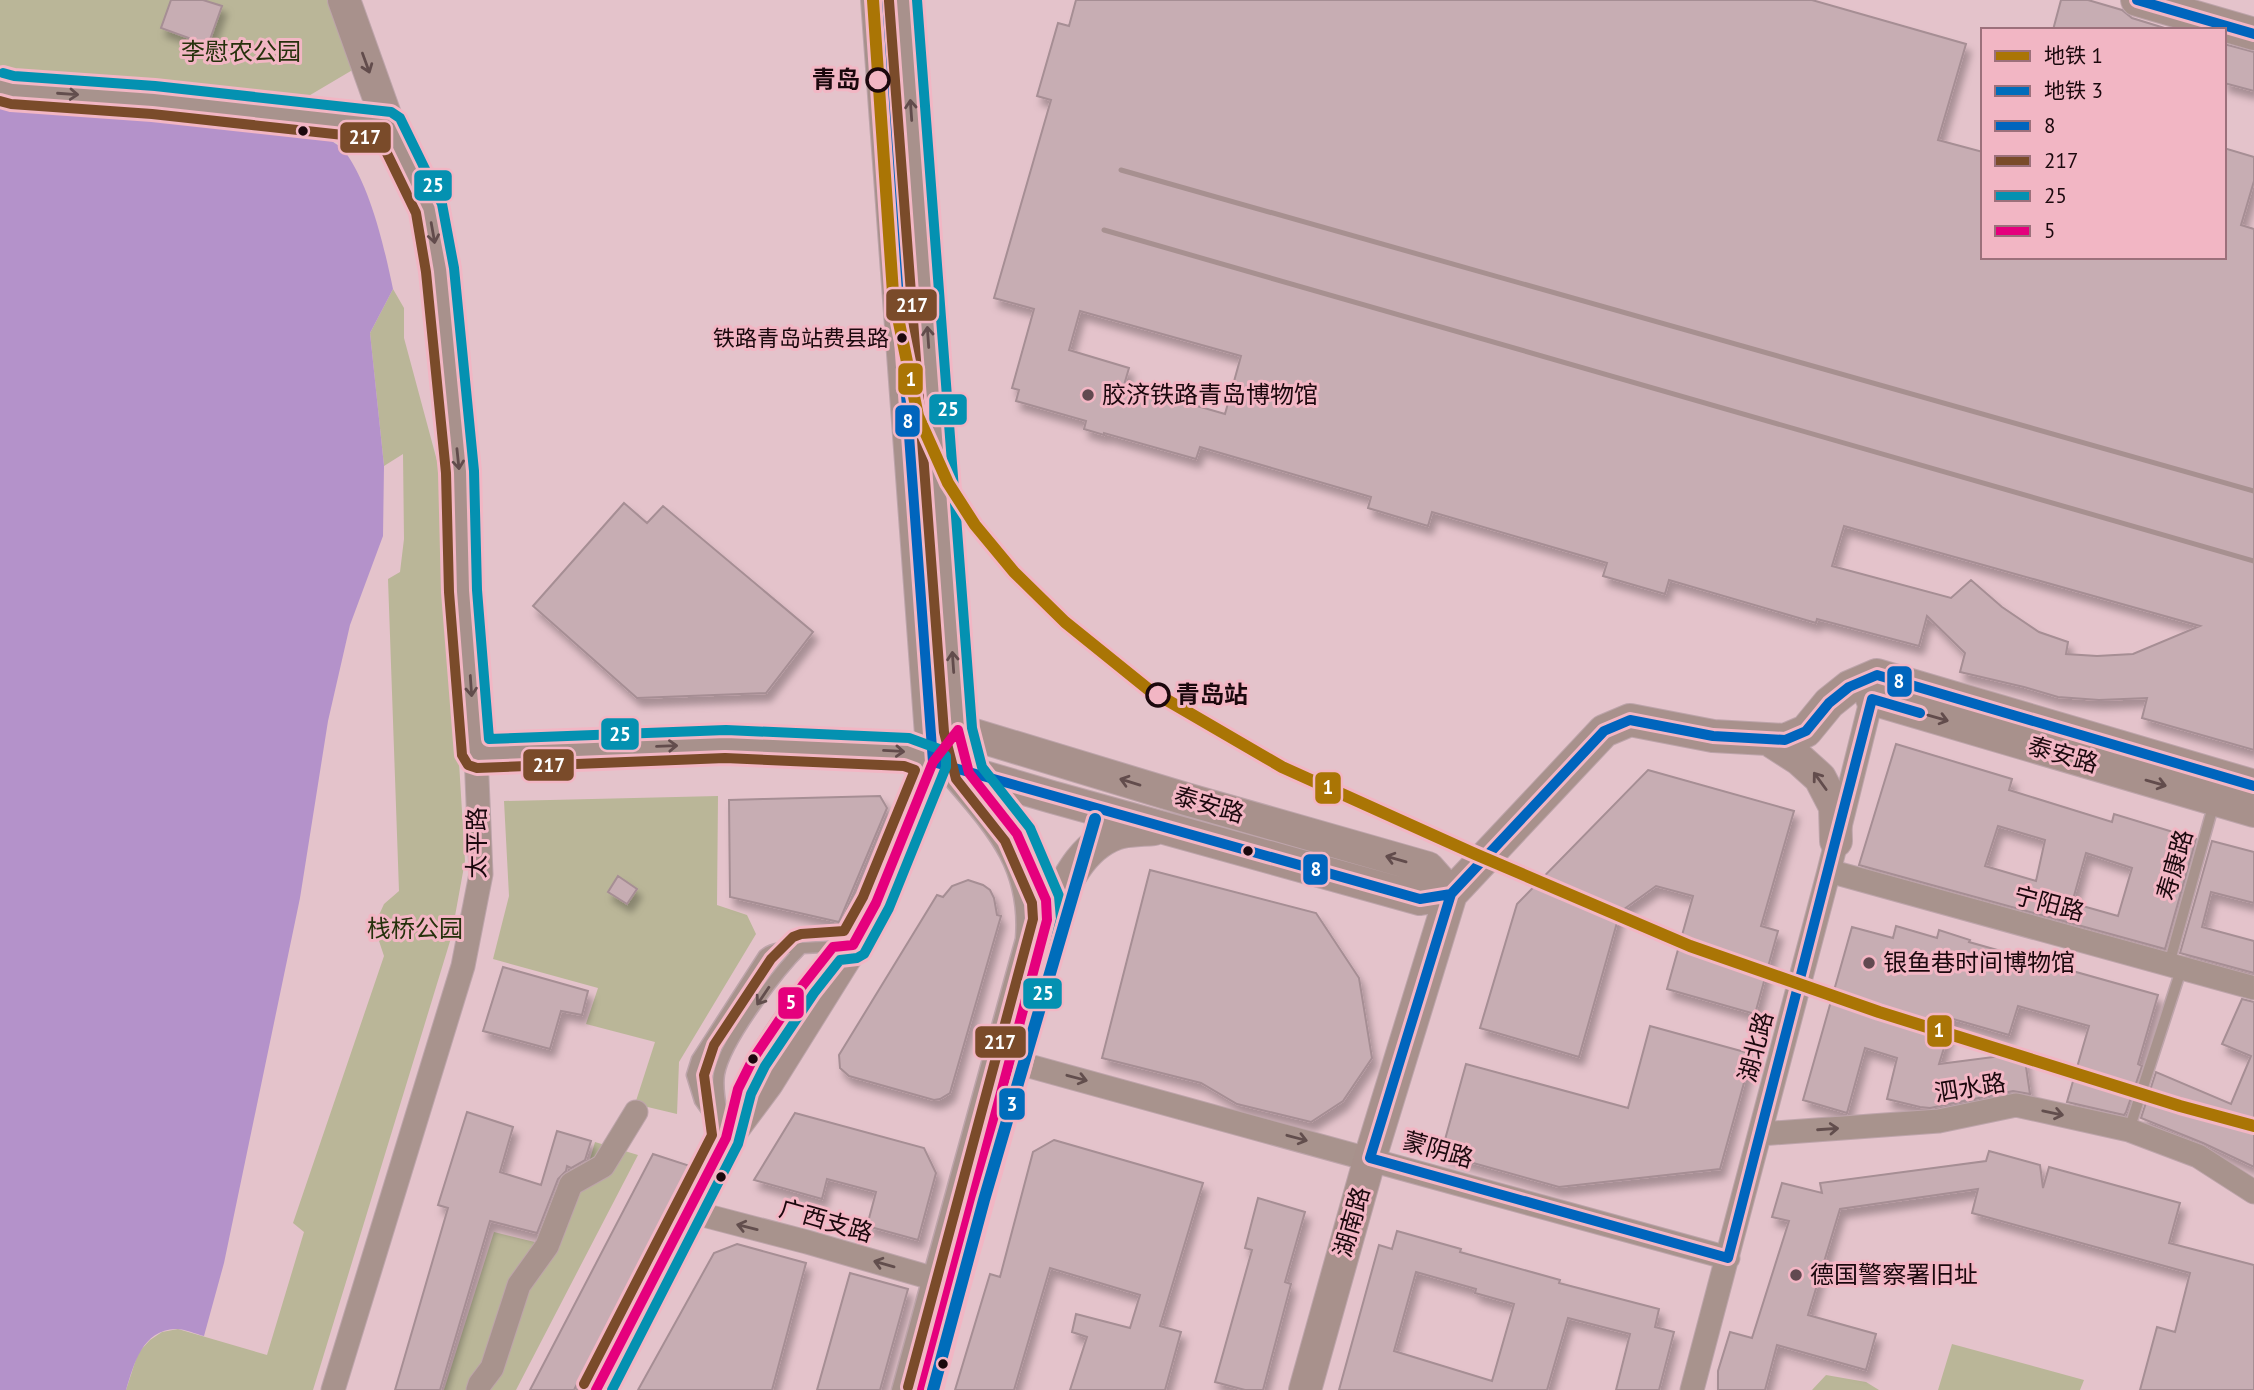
<svg xmlns="http://www.w3.org/2000/svg" width="2254" height="1390" viewBox="0 0 2254 1390" font-family="'PT Sans','Noto Sans SC',sans-serif">
  <style>
    .green { fill: #bab698 }
    .water { fill: #b492ca }
    .building { fill: #c7adb3; stroke: #a68e94; stroke-width: 2; fill-rule: evenodd; filter: url(#shadow) }
    .lines { fill: none; stroke-linecap: round; stroke-linejoin: round }
    .lane-casing { stroke: #bda4aa; stroke-width: 13 }
    .street-casing { stroke: #bda4aa; stroke-width: 25 }
    .secondary-casing { stroke: #bda4aa; stroke-width: 34 }
    .lane { stroke: #a8938d; stroke-width: 10 }
    .street { stroke: #a8938d; stroke-width: 23 }
    .secondary { stroke: #a8918c; stroke-width: 32 }
    .rail { stroke: #a79090; stroke-width: 5 }
    .bus-1-casing { stroke: #f2b6c4; stroke-width: 16 }
    .bus-2-casing { stroke: #f2b6c4; stroke-width: 16 }
    .bus-3-casing { stroke: #f2b6c4; stroke-width: 16 }
    .bus-4-casing { stroke: #f2b6c4; stroke-width: 16 }
    .bus-1 { stroke: #0065bd; stroke-width: 10 }
    .bus-2 { stroke: #7a4b2a; stroke-width: 10 }
    .bus-3 { stroke: #0491b1; stroke-width: 10 }
    .bus-4 { stroke: #e5007d; stroke-width: 10 }
    .metro-1-casing { stroke: #f2b6c4; stroke-width: 18 }
    .metro-2-casing { stroke: #f2b6c4; stroke-width: 18 }
    .metro-1 { stroke: #aa7505; stroke-width: 12 }
    .metro-2 { stroke: #006dbb; stroke-width: 12 }
    .oneway { stroke: #624c4c }
    .oneway2 { stroke: #624e4d }
    .stop-dot { fill: #f2b6c4; stroke: #1b080d; stroke-width: 3.5 }
    .bus-dot { fill: #1b080d; stroke: #f2b6c4; stroke-width: 2.5 }
    .poi-dot { fill: #614950; stroke: #f2b6c4; stroke-width: 2.5 }
    .labels { text-anchor: middle; stroke-width: 6; stroke-linejoin: round; paint-order: stroke }
    .bus-label { font-size: 22px; fill: #1b080d; stroke: #f2b6c4; text-anchor: end }
    .park-label { font-size: 24px; fill: #26310c; stroke: #f2b6c4 }
    .stop-label { font-size: 24px; font-weight: bold; fill: #1b080d; stroke: #f2b6c4; text-anchor: end }
    .poi-label { font-size: 24px; fill: #1b080d; stroke: #f2b6c4; text-anchor: start }
    .street-label { font-size: 24px; fill: #1b080d; stroke: #f2b6c4 }
    .line-badge { stroke: #f2b6c4; stroke-width: 2.5 }
    .badge-label { font-size: 19px; text-anchor: middle; font-weight: bold; fill: #fff }
  </style>
  <defs>
    <filter id="shadow"><feDropShadow dx="4.5" dy="8" stdDeviation="3.5" flood-color="#0004"/></filter>
  </defs>
  <rect width="100%" height="100%" fill="#e4c3cb"/>
  <path class="green" d="M 0,0 L 344,0 L 366,62 L 295,104 L 240,106 L 18,75 L 0,72 Z
    M 393,289 L 404,308 L 404,338 L 447,498 L 451,630 L 465,861 L 451,938 L 313,1390 L 126,1390 L 138,1353 L 150,1340 L 162,1332 L 178,1329 L 267,1355 L 304,1232 L 293,1223 L 384,956 L 374,926 L 384,904 L 399,891 L 388,579 L 400,572 L 404,539 L 403,454 L 384,466 L 370,333 Z
    M 718,796 L 717,905 L 747,915 L 756,934 L 679,1062 L 677,1114 L 635,1104 L 655,1042 L 586,1024 L 598,988 L 493,959 L 509,896 L 504,801 Z
    M 595,1142 L 638,1155 L 516,1390 L 444,1390 L 494,1232 L 547,1245 L 569,1171 L 585,1176 Z
    M 1952,1344 L 2084,1380 L 2080,1390 L 1938,1390 Z
    M 1826,1375 L 1866,1382 L 1879,1390 L 1812,1390 Z"/>
  <path class="water" d="M 0,105 L 34,110 L 324,136 C 331,141 341,146 346,153 C 371,189 384,246 393,289 L 370,333 L 384,466 L 383,536 L 350,625 L 328,721 L 300,898 L 224,1263 L 204,1336 C 196,1334 185,1329 176,1329 C 142,1330 134,1364 126,1390 L 0,1390 Z"/>
  <path class="building" d="M 171,0 L 203,0 L 222,6 L 208,45 L 161,28 Z
    M 1076,0 L 1812,0 L 1966,44 L 1938,140 L 1983,152 L 1983,257 L 2224,257 L 2224,148 L 2254,157 L 2254,181 L 2241,225 L 2254,229 L 2254,750 L 2142,718 L 2147,698 L 2099,700 L 2058,697 L 2024,687 L 1960,672 L 1965,653 L 1927,616 L 1919,646 L 1817,619 L 1816,623 L 1669,580 L 1665,594 L 1603,576 L 1607,563 L 1432,512 L 1428,526 L 1368,508 L 1371,497 L 1200,447 L 1196,459 L 1104,433 L 1104,435 L 1084,429 L 1086,421 L 1016,401 L 1019,390 L 1012,388 L 1034,309 L 994,298 L 1051,100 L 1037,96 L 1058,23 L 1069,26 ZM 1080,311 L 1241,356 L 1225,414 L 1124,385 L 1129,368 L 1069,350 ZM 1844,526 L 1994,568 L 2200,626 L 2133,654 L 2097,656 L 2066,654 L 2068,642 L 2039,632 L 2002,607 L 1971,580 L 1951,598 L 1832,566 Z
    M 2061,0 L 2088,0 L 2122,10 L 2132,18 L 2171,30 L 2053,30 Z
    M 2224,44 L 2254,52 L 2254,91 L 2224,83 Z
    M 624,503 L 647,523 L 663,506 L 813,632 L 766,693 L 637,698 L 533,606 Z
    M 1896,744 L 2012,779 L 2009,790 L 2112,822 L 2114,814 L 2196,839 L 2165,949 L 1859,865 ZM 1998,826 L 2045,840 L 2036,881 L 1985,866 ZM 2086,853 L 2132,868 L 2118,916 L 2072,903 Z
    M 1648,770 L 1794,811 L 1761,926 L 1778,931 L 1755,1014 L 1667,989 L 1693,896 L 1656,886 L 1620,912 L 1579,1057 L 1480,1028 L 1517,904 Z
    M 880,796 L 887,808 L 839,922 L 730,897 L 729,800 Z
    M 2212,841 L 2254,852 L 2254,903 L 2211,892 L 2202,927 L 2254,941 L 2254,973 L 2180,953 Z
    M 1150,870 L 1316,913 L 1359,978 L 1372,1058 L 1343,1101 L 1311,1122 L 1237,1104 L 1201,1083 L 1102,1058 Z
    M 618,876 L 637,889 L 627,904 L 608,892 Z
    M 968,880 L 983,885 L 990,890 L 994,898 L 997,915 L 1001,916 L 950,1093 L 940,1099 L 934,1100 L 849,1076 L 840,1068 L 839,1055 L 937,895 L 943,897 L 952,886 Z
    M 1896,926 L 1937,938 L 1939,930 L 1970,940 L 1969,942 L 2158,995 L 2138,1064 L 2142,1066 L 2126,1112 L 2124,1115 L 2067,1102 L 2089,1026 L 2018,1006 L 2009,1035 L 1953,1019 L 1939,1064 L 2024,1053 L 2030,1094 L 2013,1091 L 1930,1108 L 1920,1107 L 1887,1099 L 1897,1058 L 1865,1048 L 1847,1113 L 1803,1100 L 1852,927 L 1893,938 Z
    M 503,967 L 588,991 L 582,1015 L 561,1011 L 550,1049 L 483,1031 Z
    M 2242,999 L 2254,1002 L 2254,1167 L 2203,1143 L 2141,1118 L 2156,1072 L 2231,1104 L 2251,1056 L 2222,1044 Z
    M 1650,1026 L 1752,1054 L 1720,1169 L 1559,1187 L 1441,1154 L 1466,1064 L 1628,1108 Z
    M 467,1112 L 513,1127 L 500,1172 L 541,1185 L 557,1131 L 591,1141 L 585,1160 L 571,1168 L 567,1166 L 566,1171 L 558,1179 L 537,1233 L 490,1221 L 440,1390 L 395,1390 L 448,1208 L 438,1205 Z
    M 795,1113 L 924,1148 L 936,1173 L 918,1240 L 867,1226 L 876,1192 L 827,1179 L 822,1199 L 754,1180 Z
    M 1054,1140 L 1203,1183 L 1160,1326 L 1181,1332 L 1165,1390 L 1070,1390 L 1087,1337 L 1072,1332 L 1076,1314 L 1130,1328 L 1140,1295 L 1050,1268 L 1014,1390 L 955,1390 L 990,1274 L 1000,1277 L 1033,1152 Z
    M 1989,1151 L 2040,1165 L 2043,1188 L 2049,1167 L 2180,1203 L 2169,1243 L 2254,1265 L 2254,1390 L 2140,1390 L 2157,1327 L 2175,1332 L 2190,1273 L 1972,1213 L 1978,1189 L 1840,1209 L 1808,1315 L 1876,1334 L 1866,1370 L 1777,1345 L 1765,1390 L 1718,1390 L 1718,1371 L 1730,1332 L 1752,1338 L 1789,1221 L 1772,1217 L 1782,1183 L 1822,1193 L 1820,1183 L 1986,1161 Z
    M 653,1154 L 690,1166 L 574,1390 L 530,1390 Z
    M 1258,1198 L 1305,1212 L 1285,1282 L 1291,1284 L 1263,1390 L 1245,1390 L 1215,1382 L 1252,1250 L 1245,1248 Z
    M 1397,1231 L 1461,1249 L 1460,1252 L 1560,1280 L 1559,1283 L 1659,1309 L 1655,1327 L 1674,1332 L 1659,1390 L 1616,1390 L 1630,1334 L 1568,1318 L 1547,1390 L 1339,1390 L 1379,1245 L 1392,1249 ZM 1416,1272 L 1476,1289 L 1475,1293 L 1514,1304 L 1492,1381 L 1394,1351 Z
    M 737,1244 L 806,1263 L 772,1390 L 638,1390 L 714,1253 Z
    M 850,1273 L 908,1289 L 880,1390 L 817,1390 Z"/>
  <g class="lines">
    <g class="lane-casing">
      <path id="lane" d="M 2169,964 L 2214,803
        M 732,1111 C 747,1053 796,994 833,947
        M 724,1128 C 722,1111 716,1091 719,1074 C 725,1041 777,973 802,948 L 845,946
        M 2129,1130 L 2182,967
        M 724,1135 L 700,1101 L 692,1075 L 697,1059 L 764,955 C 775,946 788,948 802,948
        M 897,1390 L 1021,939 C 1027,865 989,828 944,775"/>
    </g>
    <g class="street-casing">
      <path id="street" d="M 0,87 L 12,90 L 153,100 L 389,126
        M 1829,871 L 2254,988
        M 1011,1061 L 1728,1258
        M 1760,1134 L 1939,1121 L 2016,1105 L 2129,1130 L 2198,1156 L 2254,1192
        M 688,1211 L 807,1242 L 949,1283
        M 333,1390 L 463,966 L 481,874 L 476,754
        M 478,1390 L 480,1384 L 492,1368 L 519,1285 L 547,1246 L 571,1184 L 603,1166 L 636,1112
        M 1692,1390 L 1829,871 L 1875,685"/>
    </g>
    <g class="secondary-casing">
      <path id="secondary" d="M 344,0 L 389,126 L 429,209 L 440,270 L 460,472 L 463,591 L 476,754 L 725,744 L 907,752 L 933,762 L 1052,797 L 1420,899 L 1451,894 L 1604,731 L 1630,720 L 1713,736 L 1785,740 L 1806,731 L 1829,703 L 1849,687 L 1877,675 L 2254,786
        M 877,0 L 933,762
        M 903,0 L 958,730 L 969,773 L 1017,834 L 1046,900 L 1047,920 L 1011,1061 L 949,1283 L 922,1390
        M 2137,0 L 2254,34
        M 1872,699 L 2254,811
        M 958,730 L 1186,799 L 1428,868 L 1451,894
        M 1771,741 L 1799,759 L 1820,778 L 1835,807 L 1836,841
        M 1047,920 C 1064,887 1081,842 1122,832 C 1132,830 1144,830 1154,829
        M 596,1390 L 726,1138 L 767,1083 L 853,945 L 876,903 L 933,762 L 945,748
        M 1305,1390 L 1370,1158 L 1451,894"/>
    </g>
    <use href="#lane" class="lane"/>
    <use href="#street" class="street"/>
    <use href="#secondary" class="secondary"/>
    <path class="rail" d="M 1121,170 L 2254,491
      M 1104,230 L 2254,561"/>
    <g class="bus-1-casing">
      <path id="bus-1" d="M 877,0 L 933,762 L 1420,899 L 1451,894 L 1604,731 L 1630,720 L 1713,736 L 1785,740 L 1806,731 L 1829,703 L 1849,687 L 1877,675 L 2254,786
        M 2137,0 L 2254,34
        M 1451,894 L 1370,1158 L 1728,1258 L 1872,699 L 1920,713"/>
    </g>
    <g class="bus-2-casing">
      <path id="bus-2" d="M 889,1 L 944,732 L 956,779 L 1005,841 L 1032,903 L 1033,919 L 908,1387
        M 0,101 L 11,104 L 152,114 L 380,139 L 416,213 L 426,272 L 446,473 L 449,592 L 462,755 L 468,765 L 477,768 L 725,758 L 904,766 L 915,770 L 863,897 L 844,931 L 801,934 L 793,937 L 771,959 L 714,1045 L 704,1075 L 712,1135 L 584,1384"/>
    </g>
    <g class="bus-3-casing">
      <path id="bus-3" d="M 917,0 L 972,728 L 982,767 L 1030,828 L 1059,896 L 1061,919 L 1025,1064 L 963,1287 L 936,1390
        M 3,73 L 14,76 L 155,86 L 391,112 L 400,118 L 442,204 L 454,268 L 474,471 L 477,590 L 489,739 L 726,730 L 909,738 L 939,749 L 946,756 L 946,767 L 889,908 L 864,954 L 857,958 L 840,960 L 814,993 L 765,1066 L 751,1094 L 738,1144 L 612,1390"/>
    </g>
    <g class="bus-4-casing">
      <path id="bus-4" d="M 596,1390 L 726,1138 L 738,1089 L 753,1059 L 803,985 L 833,947 L 853,945 L 876,903 L 933,762 L 958,730
        M 922,1390 L 1047,920 L 1046,900 L 1017,834 L 969,773 L 958,730"/>
    </g>
    <use href="#bus-1" class="bus-1"/>
    <use href="#bus-2" class="bus-2"/>
    <use href="#bus-3" class="bus-3"/>
    <use href="#bus-4" class="bus-4"/>
    <g class="metro-1-casing">
      <path id="metro-1" d="M 873,0 L 893,293 L 918,416 L 948,483 L 975,525 L 1014,572 L 1065,622 L 1148,689 L 1282,767 L 1475,854 L 1690,946 L 1879,1012 L 2180,1106 L 2254,1126"/>
    </g>
    <g class="metro-2-casing">
      <path id="metro-2" d="M 933,1390 L 984,1200 L 1095,819"/>
    </g>
    <use href="#metro-1" class="metro-1"/>
    <use href="#metro-2" class="metro-2"/>
  </g>
  <defs><path id="oneway-shaft" d="M-6 0H5M1.5-3L5.5 0L1.5 3" fill="none" stroke-width="1.6" stroke-linecap="round" stroke-linejoin="round" transform="scale(1.75)"/></defs>
  <g class="oneway">
    <use href="#oneway-shaft" transform="translate(366 63) rotate(70)"/>
    <use href="#oneway-shaft" transform="translate(911 110) rotate(-94)"/>
    <use href="#oneway-shaft" transform="translate(433 233) rotate(80)"/>
    <use href="#oneway-shaft" transform="translate(928 337) rotate(-94)"/>
    <use href="#oneway-shaft" transform="translate(458 459) rotate(84)"/>
    <use href="#oneway-shaft" transform="translate(953 662) rotate(-94)"/>
    <use href="#oneway-shaft" transform="translate(471 686) rotate(86)"/>
    <use href="#oneway-shaft" transform="translate(1938 718) rotate(16)"/>
    <use href="#oneway-shaft" transform="translate(667 746) rotate(-2)"/>
    <use href="#oneway-shaft" transform="translate(894 751) rotate(3)"/>
    <use href="#oneway-shaft" transform="translate(1820 781) rotate(-126)"/>
    <use href="#oneway-shaft" transform="translate(1130 782) rotate(-163)"/>
    <use href="#oneway-shaft" transform="translate(2156 783) rotate(16)"/>
    <use href="#oneway-shaft" transform="translate(1396 859) rotate(-164)"/>
  </g>
  <g class="oneway2">
    <use href="#oneway-shaft" transform="translate(68 94) rotate(4)"/>
    <use href="#oneway-shaft" transform="translate(763 996) rotate(124)"/>
    <use href="#oneway-shaft" transform="translate(1077 1078) rotate(15)"/>
    <use href="#oneway-shaft" transform="translate(2053 1113) rotate(12)"/>
    <use href="#oneway-shaft" transform="translate(1828 1129) rotate(-4)"/>
    <use href="#oneway-shaft" transform="translate(1297 1138) rotate(15)"/>
    <use href="#oneway-shaft" transform="translate(747 1227) rotate(-166)"/>
    <use href="#oneway-shaft" transform="translate(884 1264) rotate(-164)"/>
  </g>
  <g class="stop-dot">
    <circle cx="878" cy="80" r="11"/>
    <circle cx="1158" cy="695" r="11"/>
  </g>
  <g class="bus-dot">
    <circle cx="303" cy="131" r="6"/>
    <circle cx="902" cy="338" r="6"/>
    <circle cx="1248" cy="851" r="6"/>
    <circle cx="753" cy="1059" r="6"/>
    <circle cx="721" cy="1177" r="6"/>
    <circle cx="943" cy="1364" r="6"/>
  </g>
  <g class="poi-dot">
    <circle cx="1088" cy="395" r="7"/>
    <circle cx="1869" cy="963" r="7"/>
    <circle cx="1796" cy="1275" r="7"/>
  </g>
  <g class="labels">
    <g class="bus-label">
      <text x="889" y="346">铁路青岛站费县路</text>
    </g>
    <g class="park-label">
      <text x="241" y="60">李慰农公园</text>
      <text x="415" y="937">栈桥公园</text>
    </g>
    <g class="stop-label">
      <text x="860" y="88">青岛</text>
      <text x="1176" y="703" text-anchor="start">青岛站</text>
    </g>
    <g class="poi-label">
      <text x="1102" y="403">胶济铁路青岛博物馆</text>
      <text x="1883" y="971">银鱼巷时间博物馆</text>
      <text x="1810" y="1283">德国警察署旧址</text>
    </g>
    <g class="street-label">
      <text transform="translate(2063 755) rotate(16)" y="8">泰安路</text>
      <text transform="translate(1209 805) rotate(16)" y="8">泰安路</text>
      <text transform="translate(477 843) rotate(-90)" y="8">太平路</text>
      <text transform="translate(2175 865) rotate(-74)" y="8">寿康路</text>
      <text transform="translate(2049 904) rotate(15)" y="8">宁阳路</text>
      <text transform="translate(1756 1047) rotate(-75)" y="8">湖北路</text>
      <text transform="translate(1970 1088) rotate(-9)" y="8">泗水路</text>
      <text transform="translate(1438 1150) rotate(16)" y="8">蒙阴路</text>
      <text transform="translate(826 1221) rotate(16)" y="8">广西支路</text>
      <text transform="translate(1352 1222) rotate(-74)" y="8">湖南路</text>
    </g>
  </g>
  <g class="line-badge">
    <rect x="339" y="121" width="53" height="33" rx="7" fill="#7a4b2a"/>
    <rect x="413" y="169" width="40" height="33" rx="7" fill="#0491b1"/>
    <rect x="885" y="288" width="53" height="34" rx="7" fill="#7a4b2a"/>
    <rect x="897" y="362" width="27" height="34" rx="7" fill="#aa7505"/>
    <rect x="928" y="393" width="40" height="33" rx="7" fill="#0491b1"/>
    <rect x="894" y="404" width="27" height="34" rx="7" fill="#0065bd"/>
    <rect x="1886" y="665" width="27" height="33" rx="7" fill="#0065bd"/>
    <rect x="600" y="717" width="40" height="34" rx="7" fill="#0491b1"/>
    <rect x="522" y="748" width="53" height="34" rx="7" fill="#7a4b2a"/>
    <rect x="1314" y="771" width="28" height="34" rx="7" fill="#aa7505"/>
    <rect x="1302" y="853" width="27" height="33" rx="7" fill="#0065bd"/>
    <rect x="1022" y="977" width="41" height="33" rx="7" fill="#0491b1"/>
    <rect x="777" y="986" width="28" height="34" rx="7" fill="#e5007d"/>
    <rect x="1926" y="1014" width="27" height="34" rx="7" fill="#aa7505"/>
    <rect x="974" y="1025" width="53" height="34" rx="7" fill="#7a4b2a"/>
    <rect x="998" y="1087" width="28" height="34" rx="7" fill="#006dbb"/>
  </g>
  <g class="badge-label">
    <text x="365" y="144">217</text>
    <text x="433" y="192">25</text>
    <text x="912" y="312">217</text>
    <text x="911" y="386">1</text>
    <text x="948" y="416">25</text>
    <text x="908" y="428">8</text>
    <text x="1899" y="688">8</text>
    <text x="620" y="741">25</text>
    <text x="549" y="772">217</text>
    <text x="1328" y="794">1</text>
    <text x="1316" y="876">8</text>
    <text x="1043" y="1000">25</text>
    <text x="791" y="1009">5</text>
    <text x="1939" y="1037">1</text>
    <text x="1000" y="1049">217</text>
    <text x="1012" y="1111">3</text>
  </g>
  <rect x="1981" y="28" width="245" height="231" fill="#f2b6c4" stroke="#9c707b" stroke-width="2"/>
  <rect x="1995" y="51" width="35" height="10" fill="#aa7505" stroke="#9c707b" stroke-width="2"/>
  <text x="2044" y="63" font-size="21" fill="#1b080d">地铁 1</text>
  <rect x="1995" y="86" width="35" height="10" fill="#006dbb" stroke="#9c707b" stroke-width="2"/>
  <text x="2044" y="98" font-size="21" fill="#1b080d">地铁 3</text>
  <rect x="1995" y="121" width="35" height="10" fill="#0065bd" stroke="#9c707b" stroke-width="2"/>
  <text x="2044" y="133" font-size="21" fill="#1b080d">8</text>
  <rect x="1995" y="156" width="35" height="10" fill="#7a4b2a" stroke="#9c707b" stroke-width="2"/>
  <text x="2044" y="168" font-size="21" fill="#1b080d">217</text>
  <rect x="1995" y="191" width="35" height="10" fill="#0491b1" stroke="#9c707b" stroke-width="2"/>
  <text x="2044" y="203" font-size="21" fill="#1b080d">25</text>
  <rect x="1995" y="226" width="35" height="10" fill="#e5007d" stroke="#9c707b" stroke-width="2"/>
  <text x="2044" y="238" font-size="21" fill="#1b080d">5</text>
</svg>
